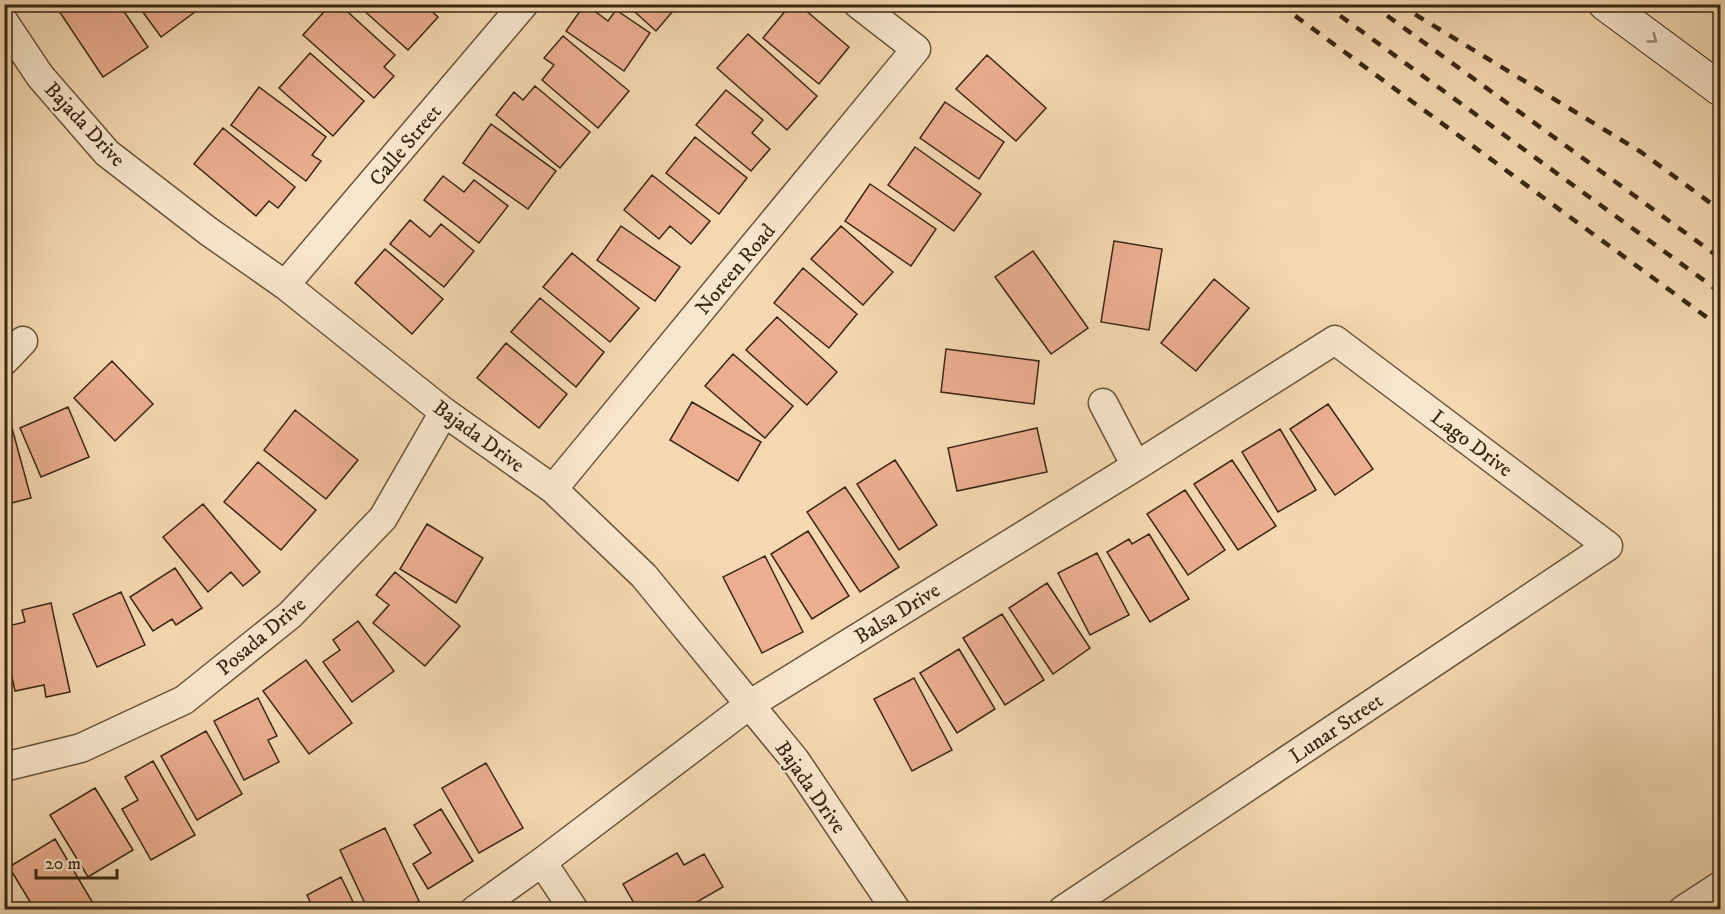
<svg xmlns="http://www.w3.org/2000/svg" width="1725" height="914" viewBox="0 0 1725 914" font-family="'IM FELL DW Pica',serif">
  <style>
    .building { fill: #ebae90; stroke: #392713; stroke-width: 1.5 }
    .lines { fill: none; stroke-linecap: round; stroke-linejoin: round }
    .minor-casing { stroke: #68533a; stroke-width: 31 }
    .secondary-casing { stroke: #392713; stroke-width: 35 }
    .minor { stroke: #f8e6cc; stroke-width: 28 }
    .secondary { stroke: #f8e6cc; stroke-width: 33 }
    .rail { stroke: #392713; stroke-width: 4.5; stroke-dasharray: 10 10; stroke-linecap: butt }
    .oneway { stroke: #988670 }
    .labels { text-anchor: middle; stroke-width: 4.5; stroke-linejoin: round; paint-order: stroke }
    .street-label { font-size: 21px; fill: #392713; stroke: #f8e6cc }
  </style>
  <rect width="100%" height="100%" fill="#f4d8b1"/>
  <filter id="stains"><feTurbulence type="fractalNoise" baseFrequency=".00333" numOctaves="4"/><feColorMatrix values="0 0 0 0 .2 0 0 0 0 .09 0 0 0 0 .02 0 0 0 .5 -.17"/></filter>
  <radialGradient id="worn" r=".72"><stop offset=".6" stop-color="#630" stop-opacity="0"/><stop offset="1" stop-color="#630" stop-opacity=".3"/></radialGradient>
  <path class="building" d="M 90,4 L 92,8 L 97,4 L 119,4 L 148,47 L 103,77 L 55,5 Z
    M 137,4 L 202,4 L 203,6 L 161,37 Z
    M 331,4 L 339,4 L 395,55 L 384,67 L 394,76 L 374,98 L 303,35 Z
    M 365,4 L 424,4 L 438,17 L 408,50 L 361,8 Z
    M 585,4 L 608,21 L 616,10 L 650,33 L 624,71 L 566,31 Z
    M 626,4 L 679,4 L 656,31 Z
    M 791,4 L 798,4 L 849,47 L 819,84 L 763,38 Z
    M 748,34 L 817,96 L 787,130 L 717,68 Z
    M 563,36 L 629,91 L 598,128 L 542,80 L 554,65 L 544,58 Z
    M 310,53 L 364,101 L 333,136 L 279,88 Z
    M 987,55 L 1046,108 L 1016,141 L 956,89 Z
    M 535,86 L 590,132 L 560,168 L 496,115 L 514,92 L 523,100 Z
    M 259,87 L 326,137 L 312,155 L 321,161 L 306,181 L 231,125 Z
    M 726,90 L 763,120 L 752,133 L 770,149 L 751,171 L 696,125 Z
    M 945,102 L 1004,142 L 979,179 L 920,138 Z
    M 491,124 L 556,171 L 528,209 L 463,163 Z
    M 223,128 L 295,187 L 278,208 L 269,201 L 256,216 L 194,164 Z
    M 695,137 L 747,178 L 719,214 L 666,173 Z
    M 915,147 L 981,194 L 954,231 L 888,185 Z
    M 652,175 L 710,221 L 691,244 L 670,226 L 659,239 L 624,210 Z
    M 443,176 L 464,192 L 474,180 L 508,206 L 479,243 L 424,200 Z
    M 870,184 L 936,229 L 911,266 L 845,221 Z
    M 410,220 L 430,237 L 441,224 L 474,251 L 444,287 L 390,244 Z
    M 621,226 L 680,267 L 655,301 L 597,260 Z
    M 841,226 L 893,272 L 863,305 L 811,259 Z
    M 1114,241 L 1162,249 L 1149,330 L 1101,322 Z
    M 385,249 L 443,299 L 412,334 L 355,283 Z
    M 1033,251 L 1088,328 L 1051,354 L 995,277 Z
    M 572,253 L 639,308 L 610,342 L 543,287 Z
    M 803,268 L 857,314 L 829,348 L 774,303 Z
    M 1214,279 L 1249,308 L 1196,371 L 1161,343 Z
    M 540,298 L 604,352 L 576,387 L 511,332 Z
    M 777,317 L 837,372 L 807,405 L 746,350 Z
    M 506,343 L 567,394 L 539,428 L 477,378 Z
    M 946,349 L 1039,361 L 1034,404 L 941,392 Z
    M 733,354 L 793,406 L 765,438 L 705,386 Z
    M 112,361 L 153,404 L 115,441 L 74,398 Z
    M 692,402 L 761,442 L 738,481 L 670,440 Z
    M 1328,404 L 1373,469 L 1335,495 L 1290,429 Z
    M 68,407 L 89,457 L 41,477 L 20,428 Z
    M 295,410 L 358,460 L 326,499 L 264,450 Z
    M 12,428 L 31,498 L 4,505 L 4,430 Z
    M 1037,428 L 1047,472 L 957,491 L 948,448 Z
    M 1280,429 L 1316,490 L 1278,512 L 1242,452 Z
    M 895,460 L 937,525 L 899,550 L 857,484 Z
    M 1232,460 L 1276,526 L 1238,550 L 1194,484 Z
    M 258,462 L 316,510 L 281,550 L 224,502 Z
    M 845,487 L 899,567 L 860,592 L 807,512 Z
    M 1185,490 L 1225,550 L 1188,575 L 1147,514 Z
    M 203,504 L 260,572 L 243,586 L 231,572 L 208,592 L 163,537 Z
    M 427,524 L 483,558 L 456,603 L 400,569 Z
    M 808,531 L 849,596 L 812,619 L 771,554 Z
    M 1149,534 L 1189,599 L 1150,622 L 1107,552 L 1129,539 L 1132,544 Z
    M 1097,553 L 1129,615 L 1090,635 L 1058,573 Z
    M 765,556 L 803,632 L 762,653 L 723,577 Z
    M 175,568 L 202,608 L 176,625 L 172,619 L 153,631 L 130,597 Z
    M 395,572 L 460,626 L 425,666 L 373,623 L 389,605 L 376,595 Z
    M 1047,583 L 1090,648 L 1053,674 L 1009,608 Z
    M 121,592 L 145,645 L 97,667 L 73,614 Z
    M 51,603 L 70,692 L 46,697 L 44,685 L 15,691 L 4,641 L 4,627 L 25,622 L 22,610 Z
    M 1002,614 L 1044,680 L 1005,705 L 963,638 Z
    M 358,621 L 394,671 L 352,702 L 323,662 L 340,650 L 333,640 Z
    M 959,649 L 995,709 L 957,733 L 920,673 Z
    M 306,660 L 352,723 L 309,754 L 263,691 Z
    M 914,678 L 952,750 L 912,771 L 874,699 Z
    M 258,698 L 277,736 L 268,740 L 279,762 L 244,780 L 214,721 Z
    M 206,731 L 242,794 L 197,820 L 161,756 Z
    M 153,761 L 195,835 L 151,860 L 122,809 L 138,800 L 125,777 Z
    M 486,763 L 523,828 L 479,853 L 442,788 Z
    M 95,788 L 133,850 L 88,877 L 50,815 Z
    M 441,809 L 473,861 L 428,889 L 413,864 L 431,853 L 414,825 Z
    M 385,828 L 419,901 L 401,910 L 368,910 L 340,850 Z
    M 55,839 L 97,910 L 35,910 L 9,867 Z
    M 677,853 L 684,865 L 704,854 L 723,887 L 683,910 L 638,910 L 623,884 Z
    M 341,877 L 357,910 L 314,910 L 307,895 Z"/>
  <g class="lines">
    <g class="minor-casing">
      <path id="minor" d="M 4,22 L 40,76 L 107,153 L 208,231 L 285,285 L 444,412 L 553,489 L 644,576 L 795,760 L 896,910
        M 285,285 L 524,4
        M 4,361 L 23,341
        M 1103,403 L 1136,466
        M 553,489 L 916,49 L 858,4
        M 4,767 L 81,748 L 184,700 L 290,615 L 383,518 L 444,412
        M 542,862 L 574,910
        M 475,910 L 542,862 L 749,705 L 1136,466 L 1335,340 L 1608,546 L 1063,910
        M 1683,910 L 1720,886"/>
    </g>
    <g class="secondary-casing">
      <path id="secondary" d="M 1605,4 L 1720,89"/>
    </g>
    <use href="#minor" class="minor"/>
    <use href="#secondary" class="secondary"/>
    <path class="rail" d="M 1279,4 L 1720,327
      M 1324,4 L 1720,292
      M 1371,4 L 1720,258
      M 1398,4 L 1641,152 L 1720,210"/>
  </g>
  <defs><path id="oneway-chevron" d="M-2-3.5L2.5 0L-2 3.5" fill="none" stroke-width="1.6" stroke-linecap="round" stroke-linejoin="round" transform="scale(1.5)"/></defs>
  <use class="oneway" href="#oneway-chevron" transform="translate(1653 39) rotate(36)"/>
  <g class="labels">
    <g class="street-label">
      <text transform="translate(85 124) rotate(47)" y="7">Bajada Drive</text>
      <text transform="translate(405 145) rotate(-50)" y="7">Calle Street</text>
      <text transform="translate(735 269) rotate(-50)" y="7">Noreen Road</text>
      <text transform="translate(479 436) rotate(36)" y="7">Bajada Drive</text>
      <text transform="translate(1472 443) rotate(37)" y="7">Lago Drive</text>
      <text transform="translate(897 613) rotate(-32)" y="7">Balsa Drive</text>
      <text transform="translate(261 636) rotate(-40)" y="7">Posada Drive</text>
      <text transform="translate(1336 728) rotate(-34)" y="7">Lunar Street</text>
      <text transform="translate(811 787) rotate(55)" y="7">Bajada Drive</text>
    </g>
  </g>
  <rect width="1725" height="914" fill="none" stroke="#f4d8b1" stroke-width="24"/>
  <rect x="6" y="6" width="1713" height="902" fill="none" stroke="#392713" stroke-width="3"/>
  <rect x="12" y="12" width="1701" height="890" fill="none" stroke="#392713" stroke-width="1.5"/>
  <path d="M36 869v9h81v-9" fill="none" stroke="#392713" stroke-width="3"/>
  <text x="45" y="869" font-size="18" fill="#392713" stroke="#f8e6cc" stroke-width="4.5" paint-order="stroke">20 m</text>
  <rect width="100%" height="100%" filter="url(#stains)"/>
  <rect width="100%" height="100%" fill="url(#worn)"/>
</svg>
